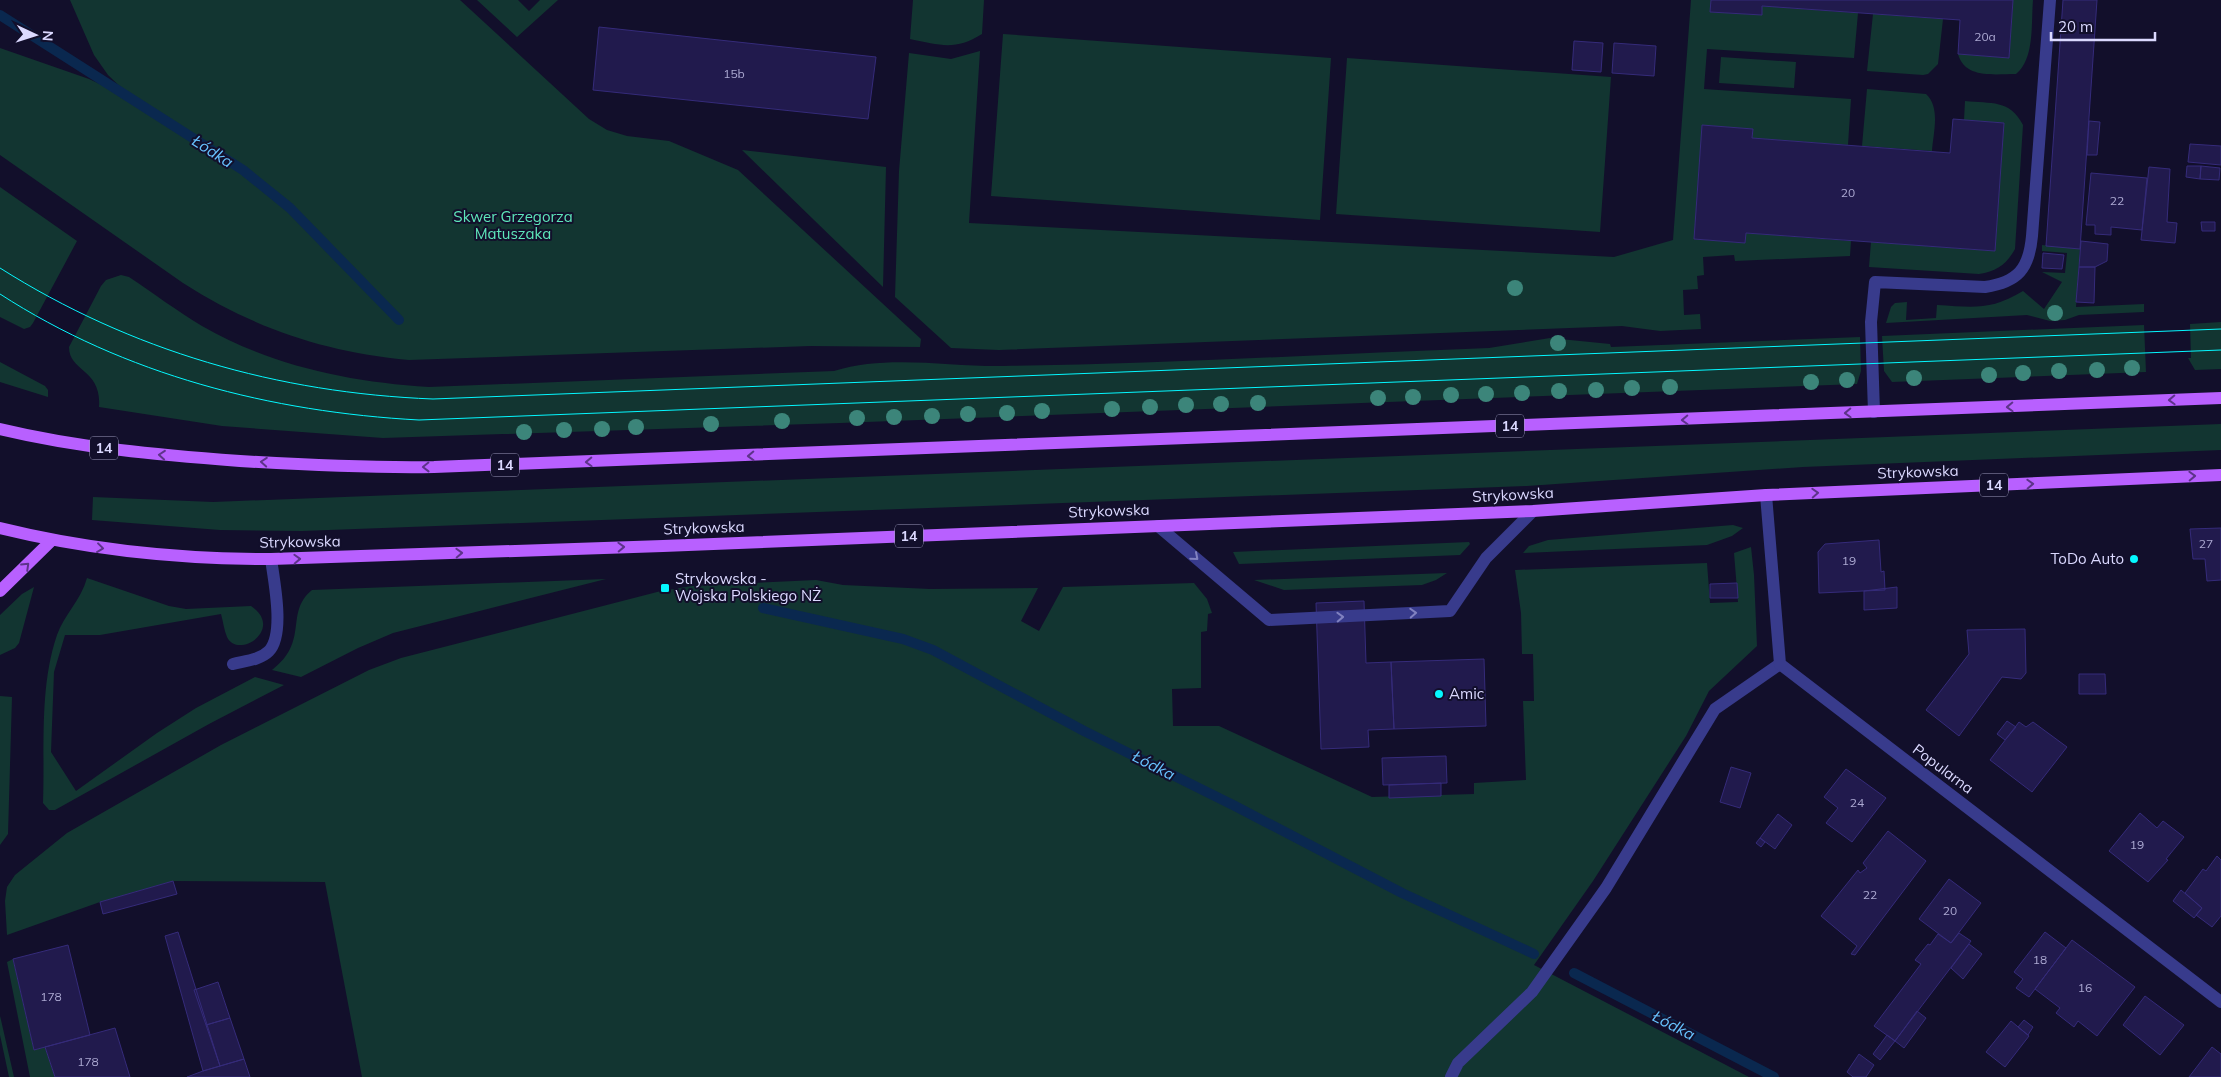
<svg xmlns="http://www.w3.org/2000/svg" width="2221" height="1077" viewBox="0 0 2221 1077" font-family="Mulish,sans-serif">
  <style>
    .green { fill: #123531 }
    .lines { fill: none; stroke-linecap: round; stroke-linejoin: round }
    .stream { stroke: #0a284f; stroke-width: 10 }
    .building { fill: #211a4d; stroke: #352b7a }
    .lane { stroke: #383b8c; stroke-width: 12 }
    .street { stroke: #383b8c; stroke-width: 12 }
    .primary { stroke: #b860ff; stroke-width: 12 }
    .tram { stroke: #05f8ff; stroke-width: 1 }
    .tree { fill: #3c857a }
    .oneway { stroke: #5d338a }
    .oneway2 { stroke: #8182c0 }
    .poi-dot { fill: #05f8ff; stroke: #120f2b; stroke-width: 2 }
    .labels { text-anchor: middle; stroke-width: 4; stroke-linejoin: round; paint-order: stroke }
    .number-label { font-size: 12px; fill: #aca9d2 }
    .shield { fill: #120f2b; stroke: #9f9cbf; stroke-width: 1 }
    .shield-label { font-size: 14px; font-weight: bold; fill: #dbd9ff }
    .park-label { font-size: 15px; fill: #5ee6ba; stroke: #120f2b }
    .street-label { font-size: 15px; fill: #dbd9ff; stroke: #120f2b }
    .poi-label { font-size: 15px; fill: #dbd9ff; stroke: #120f2b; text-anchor: start }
    .water-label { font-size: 16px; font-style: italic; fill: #67c3ff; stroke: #120f2b }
  </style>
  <rect width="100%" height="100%" fill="#120f2b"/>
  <path class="green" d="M 70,0 L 460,0 L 589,119 L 607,130 L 627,136 L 669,141 L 738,170 L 921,339 L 920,347 L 810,346 L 409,360 C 325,352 255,329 183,283 L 0,155 L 0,48 L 89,79 L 134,100 L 108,75 L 94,55 Z
    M 477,0 L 518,0 L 529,11 L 540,0 L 558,0 L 517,37 Z
    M 913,0 L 984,0 L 982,34 C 955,51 940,45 910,39 Z
    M 1691,0 L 1711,0 L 1711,12 L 1761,15 L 1762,6 L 1858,13 L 1854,58 L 1707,49 L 1704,89 L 1851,99 L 1848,145 L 1752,138 L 1753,129 L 1702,125 L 1694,239 L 1745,243 L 1746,233 L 1851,241 L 1850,256 L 1735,261 L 1734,255 L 1703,257 L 1704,275 L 1697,276 L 1698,289 L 1683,290 L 1684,315 L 1700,314 L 1701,329 L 1660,331 L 1622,326 L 999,350 L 951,348 L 895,297 L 899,171 L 909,53 L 951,59 L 980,51 L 969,223 L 1614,257 L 1673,240 Z
    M 2013,0 L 2033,0 C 2031,23 2035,59 2016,74 C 1994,74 1965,79 1958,54 L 2009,58 Z
    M 1873,14 L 1943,19 L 1938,64 L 1928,74 L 1923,75 L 1867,71 Z
    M 1003,34 L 1331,58 L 1320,220 L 991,196 Z
    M 1721,57 L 1796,62 L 1794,88 L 1719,83 Z
    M 1347,58 L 1611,77 L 1600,232 L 1336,214 Z
    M 1867,89 L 1926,94 C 1941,108 1933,133 1932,151 L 1862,146 Z
    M 1965,101 C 1991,104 2010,99 2023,125 L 2015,249 C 2006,265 1997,271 1979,274 L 1869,267 L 1871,242 L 1995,251 L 2004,123 L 1964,120 Z
    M 742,150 L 886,167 L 883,287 Z
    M 0,187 L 77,241 L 33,323 L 30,327 L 24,329 L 0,317 Z
    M 2042,245 L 2080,249 L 2076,307 L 2144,304 L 2144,312 L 2079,315 L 2065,320 L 2050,321 L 2027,315 L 1886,323 L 1891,307 L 1895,303 L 1907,302 L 1906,320 L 1936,318 L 1937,305 C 1973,307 1990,311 2023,291 L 2044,309 L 2062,282 L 2042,272 L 2065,273 L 2067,253 L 2042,251 Z
    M 121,275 L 129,277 C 153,293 177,311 202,326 C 272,366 349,382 429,387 L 834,371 C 888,354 948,367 1004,366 C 1165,364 1327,354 1489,348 L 1550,338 L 1610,344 L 1611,347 L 1860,337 L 1861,371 L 1857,384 L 840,423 L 383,438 L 222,426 L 99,407 C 102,369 69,372 69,347 L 101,286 L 106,280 Z
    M 2221,322 L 2221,369 L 2195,370 L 2188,358 L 2191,358 L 2190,324 Z
    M 2144,325 L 2146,372 L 1892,382 L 1884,371 L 1882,336 Z
    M 0,362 L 45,386 L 48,390 L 48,397 L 0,382 Z
    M 2221,424 L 2221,450 L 1803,467 L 1527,486 L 302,531 L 220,530 L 92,520 L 93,497 L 213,502 Z
    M 1733,525 L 1743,528 L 1732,536 L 1707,545 L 1523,553 L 1529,546 L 1548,540 Z
    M 1469,542 L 1470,544 L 1460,555 L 1239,564 L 1233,552 Z
    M 1751,547 L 1754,575 L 1757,646 L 1709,691 L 1686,736 L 1593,881 L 1534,965 L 1749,1077 L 362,1077 L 325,882 L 173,881 L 100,902 L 7,935 L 5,901 L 7,887 L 15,875 L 67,833 L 221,745 L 369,670 L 401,658 L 661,591 L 692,586 L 816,580 L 843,585 L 930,589 L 1038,588 L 1021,621 L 1039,631 L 1063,587 L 1194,583 L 1207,599 L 1212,613 L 1208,614 L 1207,631 L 1201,632 L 1201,688 L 1172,689 L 1173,726 L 1219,726 L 1372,797 L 1474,794 L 1474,783 L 1526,780 L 1523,701 L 1534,701 L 1533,654 L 1522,654 L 1521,613 L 1515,570 L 1707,563 L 1710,603 L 1738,602 L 1734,553 Z
    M 1447,573 L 1436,580 L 1422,585 L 1284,590 L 1254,580 Z
    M 87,578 L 169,606 L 186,609 L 251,606 C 285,629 238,660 227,637 C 224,630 223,621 221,614 L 100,635 L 65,635 L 54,672 L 51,752 L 76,791 L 157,733 L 196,708 L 255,677 L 284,685 L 209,724 L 55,810 L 49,810 L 43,803 C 45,748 39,688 57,635 C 64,615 81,600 87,578 Z
    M 606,579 L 393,633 L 358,648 L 301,677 L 272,670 C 310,641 284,613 312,590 Z
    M 34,587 L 19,643 L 15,648 L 0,655 L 0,615 L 22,594 Z
    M 0,696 L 12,697 L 8,834 L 0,845 Z
    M 13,959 L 34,1050 L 45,1047 L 55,1077 L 30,1077 L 7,962 Z
    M 0,1016 L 1,1020 L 14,1077 L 9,1077 L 0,1035 Z"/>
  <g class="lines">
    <path class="stream" d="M 0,15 L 243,170 L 290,208 L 399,320
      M 763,608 L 903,639 L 933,650 L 1084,731 L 1235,806 L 1402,893 L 1534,954
      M 1574,973 L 1774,1077"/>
  </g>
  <path class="building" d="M 1711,0 L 2013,0 L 2009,58 L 1958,54 L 1960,20 L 1762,6 L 1762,15 L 1710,12 Z
    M 2063,0 L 2097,0 L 2080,249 L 2046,246 Z
    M 599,27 L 876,57 L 868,119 L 593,90 Z
    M 1574,41 L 1603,43 L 1601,72 L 1572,70 Z
    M 1614,43 L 1656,46 L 1654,76 L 1612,73 Z
    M 1953,119 L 2004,123 L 1995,251 L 1746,233 L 1745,243 L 1694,239 L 1702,125 L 1753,129 L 1752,138 L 1950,153 Z
    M 2089,121 L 2100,122 L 2097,155 L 2087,155 Z
    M 2190,144 L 2221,146 L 2221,165 L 2188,162 Z
    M 2187,166 L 2201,166 L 2200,179 L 2186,177 Z
    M 2201,166 L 2220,168 L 2219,180 L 2200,179 Z
    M 2149,167 L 2170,169 L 2167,222 L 2177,223 L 2175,243 L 2141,240 Z
    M 2091,173 L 2147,178 L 2142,230 L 2111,227 L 2111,235 L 2095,234 L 2095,225 L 2086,225 Z
    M 2201,222 L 2215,222 L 2215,231 L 2202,231 Z
    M 2081,241 L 2108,244 L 2107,261 L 2095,267 L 2079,267 Z
    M 2043,253 L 2064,255 L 2062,269 L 2042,268 Z
    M 2079,267 L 2095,267 L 2094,303 L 2076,302 Z
    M 2221,528 L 2221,580 L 2207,581 L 2205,559 L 2193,559 L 2190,529 Z
    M 1879,540 L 1881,572 L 1884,571 L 1885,590 L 1819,593 L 1818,552 L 1825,544 Z
    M 1737,583 L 1738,598 L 1710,598 L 1710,584 Z
    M 1897,587 L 1897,608 L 1864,610 L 1864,591 Z
    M 1364,601 L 1366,663 L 1391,662 L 1394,729 L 1368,730 L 1369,747 L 1321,749 L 1316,603 Z
    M 2025,629 L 2026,673 L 2021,679 L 2002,677 L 1959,736 L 1926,710 L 1969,654 L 1967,630 Z
    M 1484,659 L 1486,726 L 1394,729 L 1391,662 Z
    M 2079,674 L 2105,674 L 2106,694 L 2079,694 Z
    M 2007,721 L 2016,727 L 2005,740 L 1997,734 Z
    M 2019,722 L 2026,727 L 2033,722 L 2067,747 L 2032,792 L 1990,760 Z
    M 1446,756 L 1447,783 L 1383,785 L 1382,758 Z
    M 1731,767 L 1751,773 L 1740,808 L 1720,802 Z
    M 1846,769 L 1886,798 L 1852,842 L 1826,823 L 1838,808 L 1824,797 Z
    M 1441,783 L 1441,796 L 1389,798 L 1389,785 Z
    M 2140,813 L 2157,828 L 2163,821 L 2184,837 L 2166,859 L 2168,860 L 2148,882 L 2109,851 Z
    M 1778,814 L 1792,825 L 1775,849 L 1760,838 Z
    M 1888,831 L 1926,861 L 1855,955 L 1851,954 L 1857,946 L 1821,916 L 1858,870 L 1860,873 L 1867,868 L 1863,863 Z
    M 1760,838 L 1765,842 L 1761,847 L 1756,843 Z
    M 2217,856 L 2221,860 L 2221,916 L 2212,927 L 2196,915 L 2202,908 L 2185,893 L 2203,869 L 2206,871 Z
    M 1949,879 L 1981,903 L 1951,943 L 1919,919 Z
    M 173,881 L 177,894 L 103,914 L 100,902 Z
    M 2181,890 L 2202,908 L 2194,918 L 2173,901 Z
    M 178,932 L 220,1066 L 203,1071 L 165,936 Z
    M 2045,932 L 2066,948 L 2029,997 L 2016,988 L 2023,979 L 2014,972 Z
    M 1959,933 L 1971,941 L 1895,1041 L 1874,1026 L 1921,964 L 1915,960 L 1928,944 L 1930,945 L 1938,934 L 1951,943 Z
    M 2072,940 L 2135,987 L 2097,1036 L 2078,1021 L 2074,1027 L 2056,1013 L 2060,1008 L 2035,989 Z
    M 1969,944 L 1982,954 L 1963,979 L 1951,968 Z
    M 68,945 L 90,1035 L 34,1050 L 13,959 Z
    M 218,982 L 230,1018 L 206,1025 L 194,990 Z
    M 2145,996 L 2184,1025 L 2160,1055 L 2123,1025 Z
    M 1917,1011 L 1926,1018 L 1904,1048 L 1895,1041 Z
    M 230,1018 L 244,1059 L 220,1066 L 206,1025 Z
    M 2024,1020 L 2033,1027 L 2028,1035 L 2018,1027 Z
    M 2011,1021 L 2029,1036 L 2005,1067 L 1986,1052 Z
    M 115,1028 L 130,1077 L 55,1077 L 45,1047 Z
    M 1887,1035 L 1895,1041 L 1880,1060 L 1873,1054 Z
    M 2212,1047 L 2221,1054 L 2221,1077 L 2189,1077 Z
    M 1859,1054 L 1874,1065 L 1866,1077 L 1853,1077 L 1847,1072 Z
    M 244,1059 L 250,1077 L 187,1077 L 203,1071 Z"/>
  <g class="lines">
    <path class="lane" d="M 1874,412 L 1871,322 L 1875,282 L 1985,287 C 2018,282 2029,269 2032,236 L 2050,0
      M 1158,526 L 1269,620 L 1450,611 L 1486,558 L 1533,511
      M 233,664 C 245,661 260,660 269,651 C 285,634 274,581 271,559
      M 1451,1077 L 1458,1063 L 1532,992 L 1606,888 L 1715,709 L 1780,664"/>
    <path class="street" d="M 1766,495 L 1780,664 L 2221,1002"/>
    <path class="primary" d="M 0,429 C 79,448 160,455 240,461 C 305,465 369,468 434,467 L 2221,398
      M 0,528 C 89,550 180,559 271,559 L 663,546 L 1533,511 L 1766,495 L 2221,475
      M 0,591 L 51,541"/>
    <path class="tram" d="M 0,268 C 131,351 278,393 433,399 L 2221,329
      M 0,294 C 125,375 271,412 419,420 L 2221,350"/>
  </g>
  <g class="tree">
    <circle cx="1515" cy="288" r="8"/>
    <circle cx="2055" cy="313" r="8"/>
    <circle cx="1558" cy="343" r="8"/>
    <circle cx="2132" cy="368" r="8"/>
    <circle cx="2097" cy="370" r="8"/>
    <circle cx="2059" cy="371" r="8"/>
    <circle cx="2023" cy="373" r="8"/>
    <circle cx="1989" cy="375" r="8"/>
    <circle cx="1914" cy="378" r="8"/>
    <circle cx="1847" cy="380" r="8"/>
    <circle cx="1811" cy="382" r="8"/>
    <circle cx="1670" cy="387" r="8"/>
    <circle cx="1632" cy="388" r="8"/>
    <circle cx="1596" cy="390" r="8"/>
    <circle cx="1559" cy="391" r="8"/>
    <circle cx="1522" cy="393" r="8"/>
    <circle cx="1486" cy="394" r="8"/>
    <circle cx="1451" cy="395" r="8"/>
    <circle cx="1413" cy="397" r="8"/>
    <circle cx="1378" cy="398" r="8"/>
    <circle cx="1258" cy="403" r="8"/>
    <circle cx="1221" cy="404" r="8"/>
    <circle cx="1186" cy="405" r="8"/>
    <circle cx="1150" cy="407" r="8"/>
    <circle cx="1112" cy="409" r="8"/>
    <circle cx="1042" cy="411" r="8"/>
    <circle cx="1007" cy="413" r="8"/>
    <circle cx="968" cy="414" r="8"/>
    <circle cx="932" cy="416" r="8"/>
    <circle cx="894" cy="417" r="8"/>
    <circle cx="857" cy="418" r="8"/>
    <circle cx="782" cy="421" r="8"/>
    <circle cx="711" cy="424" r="8"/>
    <circle cx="636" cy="427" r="8"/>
    <circle cx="602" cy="429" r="8"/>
    <circle cx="564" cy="430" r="8"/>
    <circle cx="524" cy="432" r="8"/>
  </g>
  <defs><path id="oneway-chevron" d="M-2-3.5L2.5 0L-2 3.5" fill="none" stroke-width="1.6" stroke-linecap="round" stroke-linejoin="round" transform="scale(1.25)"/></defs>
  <g class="oneway">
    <use href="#oneway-chevron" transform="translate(2172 400) rotate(178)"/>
    <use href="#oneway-chevron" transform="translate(2010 407) rotate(178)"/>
    <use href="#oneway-chevron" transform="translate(1848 413) rotate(178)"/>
    <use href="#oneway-chevron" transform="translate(1685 420) rotate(178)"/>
    <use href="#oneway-chevron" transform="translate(162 455) rotate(-175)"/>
    <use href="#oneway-chevron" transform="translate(751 456) rotate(178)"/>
    <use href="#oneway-chevron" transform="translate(264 462) rotate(-176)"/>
    <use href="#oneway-chevron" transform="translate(589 462) rotate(178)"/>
    <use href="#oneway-chevron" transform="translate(426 467) rotate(179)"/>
    <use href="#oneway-chevron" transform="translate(2192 476) rotate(-2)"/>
    <use href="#oneway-chevron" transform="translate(2030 484) rotate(-2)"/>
    <use href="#oneway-chevron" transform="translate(1815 493) rotate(-3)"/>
    <use href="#oneway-chevron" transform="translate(621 547) rotate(-2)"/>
    <use href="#oneway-chevron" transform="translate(100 548) rotate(7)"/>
    <use href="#oneway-chevron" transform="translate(459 553) rotate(-2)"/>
    <use href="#oneway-chevron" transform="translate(297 559) rotate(-2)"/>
    <use href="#oneway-chevron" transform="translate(26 566) rotate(-44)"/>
  </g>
  <g class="oneway2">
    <use href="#oneway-chevron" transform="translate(1195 557) rotate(41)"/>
    <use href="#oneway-chevron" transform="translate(1413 613) rotate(-3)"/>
    <use href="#oneway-chevron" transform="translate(1340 617) rotate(-2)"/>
  </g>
  <g class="poi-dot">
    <circle cx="2134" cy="559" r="5"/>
    <rect x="660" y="583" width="10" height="10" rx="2.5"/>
    <circle cx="1439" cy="694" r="5"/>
  </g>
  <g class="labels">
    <g class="number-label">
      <text x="1985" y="41">20a</text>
      <text x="734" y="78">15b</text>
      <text x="1848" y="197">20</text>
      <text x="2117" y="205">22</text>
      <text x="2206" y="548">27</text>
      <text x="1849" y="565">19</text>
      <text x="1857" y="807">24</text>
      <text x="2137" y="849">19</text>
      <text x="1870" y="899">22</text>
      <text x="1950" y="915">20</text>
      <text x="2040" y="964">18</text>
      <text x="2085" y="992">16</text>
      <text x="51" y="1001">178</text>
      <text x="88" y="1066">178</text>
    </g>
    <g class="shield">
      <rect x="1496" y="414.5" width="28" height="23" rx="4"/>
      <rect x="90" y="436.5" width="28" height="23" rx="4"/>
      <rect x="491" y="453.5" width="28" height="23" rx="4"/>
      <rect x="1980" y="473.5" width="28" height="23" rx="4"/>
      <rect x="895" y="524.5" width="28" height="23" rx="4"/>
    </g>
    <g class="shield-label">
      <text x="1510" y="431">14</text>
      <text x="104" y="453">14</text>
      <text x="505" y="470">14</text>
      <text x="1994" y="490">14</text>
      <text x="909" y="541">14</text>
    </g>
    <g class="park-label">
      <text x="513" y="222">Skwer Grzegorza<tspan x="513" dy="17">Matuszaka</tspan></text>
    </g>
    <g class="street-label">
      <text transform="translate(1918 472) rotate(-2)" y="5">Strykowska</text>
      <text transform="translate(1513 495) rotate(-3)" y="5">Strykowska</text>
      <text transform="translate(1109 511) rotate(-2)" y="5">Strykowska</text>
      <text transform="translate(704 528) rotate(-2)" y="5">Strykowska</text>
      <text transform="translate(300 542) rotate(-1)" y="5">Strykowska</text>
      <text transform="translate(1943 769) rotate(37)" y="5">Popularna</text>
    </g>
    <g class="poi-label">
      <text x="2124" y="564" text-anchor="end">ToDo Auto</text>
      <text x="675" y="584">Strykowska -<tspan x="675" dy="17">Wojska Polskiego NŻ</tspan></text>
      <text x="1449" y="699">Amic</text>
    </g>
    <g class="water-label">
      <text transform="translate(213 151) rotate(33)" y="6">Łódka</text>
      <text transform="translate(1154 765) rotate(27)" y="6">Łódka</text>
      <text transform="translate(1674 1025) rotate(27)" y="6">Łódka</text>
    </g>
  </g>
  <g transform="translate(35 35) rotate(94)" stroke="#120f2b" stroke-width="4" paint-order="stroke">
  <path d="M0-4L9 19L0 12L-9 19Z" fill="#dbd9ff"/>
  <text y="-8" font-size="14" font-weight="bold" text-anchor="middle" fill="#dbd9ff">N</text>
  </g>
  <path d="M2051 32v8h104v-8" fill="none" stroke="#dbd9ff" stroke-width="2.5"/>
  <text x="2058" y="32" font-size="15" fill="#dbd9ff" stroke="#120f2b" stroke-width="4" paint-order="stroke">20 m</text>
</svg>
